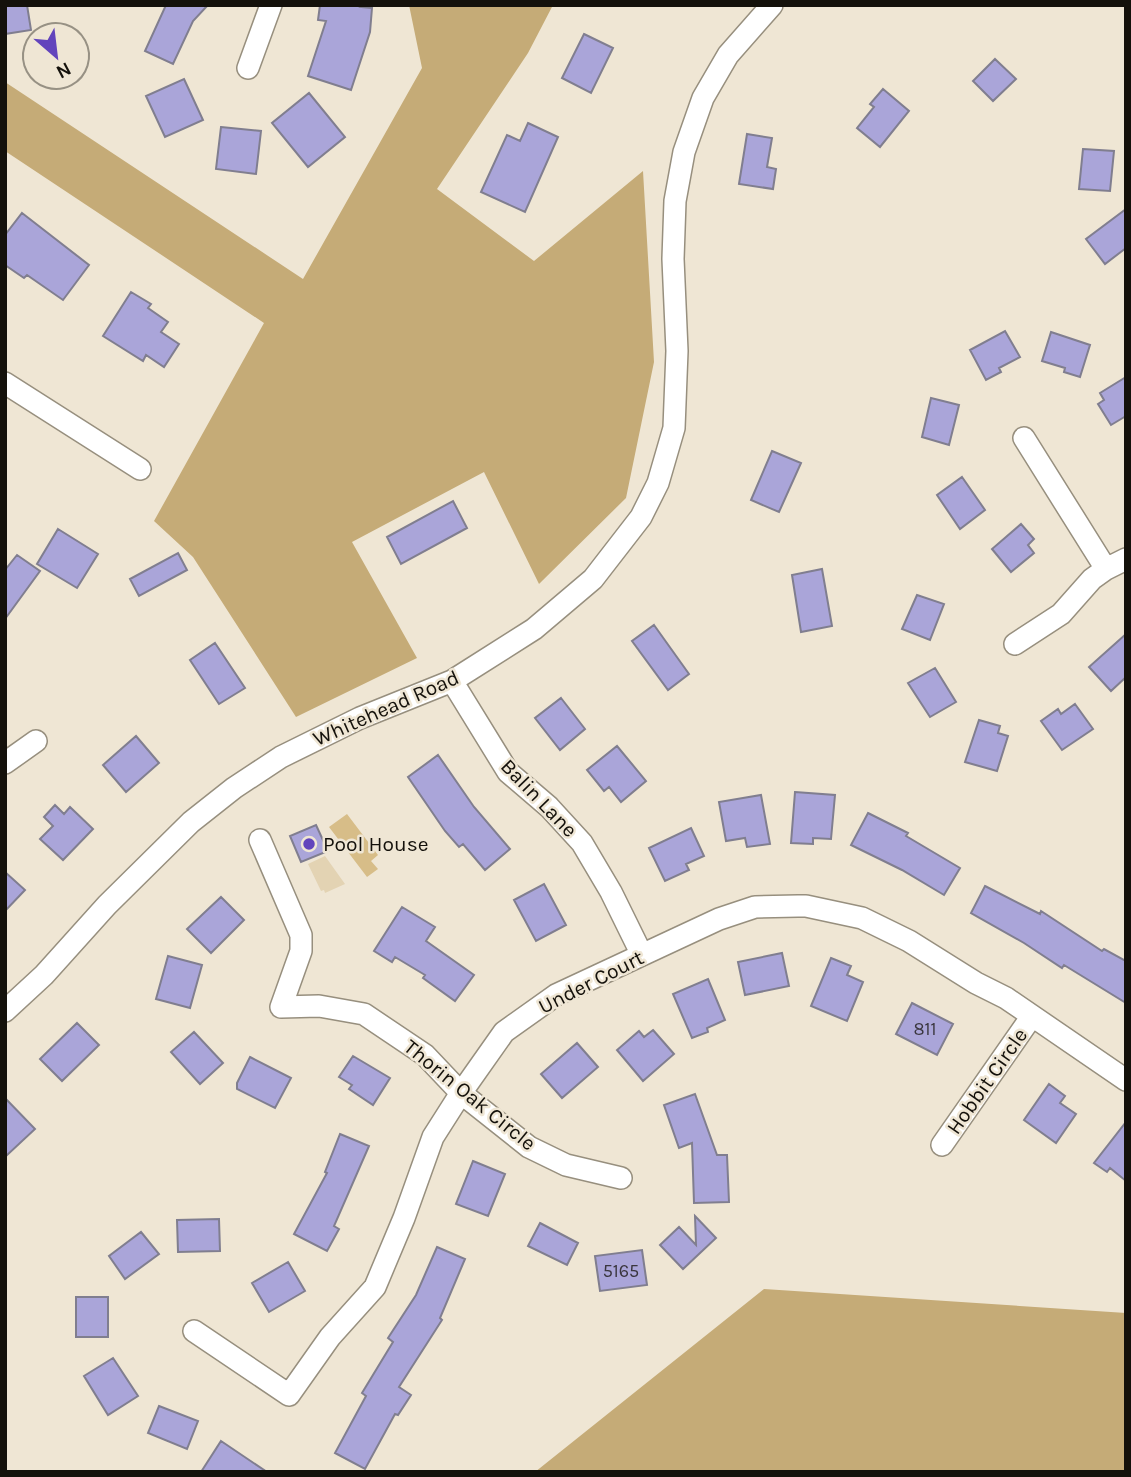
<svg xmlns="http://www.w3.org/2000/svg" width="1131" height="1477" viewBox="0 0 1131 1477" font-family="Karla,sans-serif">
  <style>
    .green { fill: #e3d3b3 }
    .forest { fill: #c5ab77 }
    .water { fill: #d7bd88 }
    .building { fill: #aaa5d9; stroke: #807e8f; stroke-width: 2 }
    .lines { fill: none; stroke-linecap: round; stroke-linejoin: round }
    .minor-casing { stroke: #978f7e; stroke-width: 24 }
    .minor { stroke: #fff; stroke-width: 21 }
    .poi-dot { fill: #6244bc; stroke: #efe6d4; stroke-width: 2.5 }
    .labels { text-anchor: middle; stroke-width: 5; stroke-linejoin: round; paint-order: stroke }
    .number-label { font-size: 18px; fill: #3a363e }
    .street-label { font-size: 21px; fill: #14110b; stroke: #efe6d4 }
    .poi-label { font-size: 21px; fill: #14110b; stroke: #efe6d4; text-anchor: start }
  </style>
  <rect width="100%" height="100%" fill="#efe6d4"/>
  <path class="green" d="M 325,856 L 345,884 L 325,893 L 324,890 L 321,891 L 308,864 Z"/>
  <path class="forest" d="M 409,5 L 553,5 L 528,53 L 437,189 L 534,261 L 643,171 L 654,362 L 626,498 L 539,584 L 484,472 L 352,542 L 417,658 L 296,717 L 193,557 L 154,521 L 264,323 L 5,151 L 5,82 L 303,279 L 422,68 Z
    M 764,1289 L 1126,1313 L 1126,1472 L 535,1472 Z"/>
  <path class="water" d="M 347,814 L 378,855 L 371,861 L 378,869 L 367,877 L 329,827 Z"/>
  <path class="building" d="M 5,5 L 27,5 L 31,30 L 5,34 Z
    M 166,5 L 208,5 L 193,21 L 173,64 L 145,51 Z
    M 320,5 L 361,5 L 360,7 L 372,8 L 370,32 L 351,90 L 308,76 L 326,21 L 318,20 Z
    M 584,34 L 613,48 L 591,93 L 562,78 Z
    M 995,59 L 1016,79 L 993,101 L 973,81 Z
    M 184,79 L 203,120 L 165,137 L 146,96 Z
    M 883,89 L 909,111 L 880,147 L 857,128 L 874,107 L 870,104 Z
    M 309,93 L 345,137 L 308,167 L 272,123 Z
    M 528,123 L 558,137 L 525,212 L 481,192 L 507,135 L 520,141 Z
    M 221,127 L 261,131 L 256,174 L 216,169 Z
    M 747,134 L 772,138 L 767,167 L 776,169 L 773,189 L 739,184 Z
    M 1083,149 L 1114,151 L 1110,191 L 1079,189 Z
    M 1126,209 L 1126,248 L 1105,264 L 1086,239 Z
    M 22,213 L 89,265 L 63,300 L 27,275 L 24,278 L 5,265 L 5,235 Z
    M 131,292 L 151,304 L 148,308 L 168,322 L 161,332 L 179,344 L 164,367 L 146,355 L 143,361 L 103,336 Z
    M 1005,331 L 1020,357 L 999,368 L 1001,372 L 986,380 L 970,350 Z
    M 1051,332 L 1090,345 L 1080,377 L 1064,372 L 1065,368 L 1042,361 Z
    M 1126,377 L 1126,416 L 1111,425 L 1098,404 L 1104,400 L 1100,393 Z
    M 931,398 L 959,405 L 949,445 L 922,437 Z
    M 772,451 L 801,463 L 779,512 L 751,500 Z
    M 962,477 L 985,510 L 960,529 L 937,495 Z
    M 453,501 L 467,528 L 401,564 L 387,537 Z
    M 1021,524 L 1034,539 L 1028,545 L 1034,553 L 1011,572 L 992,549 Z
    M 58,529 L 98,554 L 77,588 L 37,564 Z
    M 178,553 L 187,570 L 139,596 L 130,579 Z
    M 17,555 L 40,571 L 5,619 L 5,570 Z
    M 822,569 L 832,626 L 801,632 L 792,575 Z
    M 917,595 L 944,604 L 930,640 L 902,629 Z
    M 654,625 L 689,674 L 668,690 L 632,641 Z
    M 1126,634 L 1126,677 L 1111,691 L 1089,667 Z
    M 215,643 L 245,688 L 219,704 L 190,660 Z
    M 935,668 L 956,702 L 930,717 L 908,683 Z
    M 561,698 L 585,729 L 560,750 L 535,718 Z
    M 1075,704 L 1093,729 L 1062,750 L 1041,721 L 1058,709 L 1061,714 Z
    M 979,720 L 1000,726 L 998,733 L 1008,736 L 997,771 L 965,762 Z
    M 136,736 L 159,763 L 126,792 L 103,765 Z
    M 617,746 L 646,781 L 621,802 L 609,787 L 604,791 L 587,770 Z
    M 438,755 L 474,807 L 510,849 L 485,870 L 463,844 L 459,847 L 445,831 L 408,777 Z
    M 795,792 L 835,795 L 831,839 L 813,838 L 813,844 L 791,843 Z
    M 761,795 L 770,844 L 747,847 L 745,838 L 726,841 L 719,802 Z
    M 55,805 L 64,814 L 70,807 L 93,829 L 63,860 L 40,839 L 53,826 L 44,817 Z
    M 868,813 L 908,833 L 906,836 L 960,868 L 944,895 L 902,870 L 851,845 Z
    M 316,825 L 328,851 L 301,862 L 290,836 Z
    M 691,828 L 704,856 L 686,864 L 689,870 L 665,881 L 649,848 Z
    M 5,872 L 25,890 L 5,911 Z
    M 544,884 L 566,925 L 536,941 L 514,900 Z
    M 985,886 L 1040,914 L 1041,911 L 1102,951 L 1104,949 L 1126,961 L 1126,1003 L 1064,965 L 1062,968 L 1024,943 L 971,913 Z
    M 221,897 L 244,920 L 211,953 L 187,929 Z
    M 402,907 L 435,927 L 426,941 L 474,975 L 455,1001 L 423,978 L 425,975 L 395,957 L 392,962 L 374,951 Z
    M 782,953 L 789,986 L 745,995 L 738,962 Z
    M 168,956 L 202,965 L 190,1008 L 156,999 Z
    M 831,958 L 851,966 L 847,975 L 863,982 L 847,1021 L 811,1006 Z
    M 708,979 L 725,1020 L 707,1028 L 708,1032 L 692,1038 L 673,994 Z
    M 912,1003 L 953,1024 L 937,1055 L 896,1034 Z
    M 77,1023 L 99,1045 L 62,1081 L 40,1059 Z
    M 653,1030 L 674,1054 L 643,1081 L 617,1050 L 639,1031 L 644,1037 Z
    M 194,1032 L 223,1063 L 200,1084 L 171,1052 Z
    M 577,1043 L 598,1067 L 562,1098 L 541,1074 Z
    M 353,1056 L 390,1078 L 373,1105 L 349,1089 L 352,1085 L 339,1077 Z
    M 250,1057 L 291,1078 L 275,1108 L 237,1089 L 237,1083 Z
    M 1049,1084 L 1065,1096 L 1060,1103 L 1076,1114 L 1056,1143 L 1024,1120 Z
    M 695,1094 L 717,1155 L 727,1155 L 729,1202 L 694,1203 L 692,1143 L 679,1148 L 664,1105 Z
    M 5,1098 L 35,1129 L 5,1157 Z
    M 1126,1122 L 1126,1181 L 1110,1168 L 1107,1172 L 1094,1163 Z
    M 340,1134 L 369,1146 L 334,1226 L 339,1229 L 327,1251 L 294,1234 L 327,1173 L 325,1172 Z
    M 473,1161 L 505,1174 L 488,1216 L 456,1204 Z
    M 695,1216 L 716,1238 L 683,1269 L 660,1245 L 679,1227 L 696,1245 Z
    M 219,1219 L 220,1251 L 178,1252 L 177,1220 Z
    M 540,1223 L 578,1243 L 567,1265 L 528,1246 Z
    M 141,1232 L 159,1254 L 125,1279 L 109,1256 Z
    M 437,1247 L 465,1259 L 440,1318 L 442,1320 L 399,1387 L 411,1395 L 398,1415 L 395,1414 L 365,1469 L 335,1453 L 366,1396 L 362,1393 L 393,1342 L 388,1338 L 416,1295 Z
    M 642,1250 L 647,1285 L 600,1291 L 595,1256 Z
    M 288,1262 L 305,1291 L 269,1312 L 252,1283 Z
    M 76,1297 L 108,1297 L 108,1337 L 76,1337 Z
    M 113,1358 L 138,1396 L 108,1415 L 84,1376 Z
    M 159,1406 L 198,1421 L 187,1449 L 148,1433 Z
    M 221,1441 L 267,1472 L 201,1472 Z"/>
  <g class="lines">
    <g class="minor-casing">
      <path id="minor" d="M 248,68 L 271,5
        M 5,383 L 140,469
        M 1024,438 L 1106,569
        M 1015,644 L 1061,614 L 1092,579 L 1106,569 L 1126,559
        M 452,681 L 508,772 L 549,807 L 582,843 L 611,892 L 642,955
        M 5,763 L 36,741
        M 260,840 L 301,935 L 301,951 L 281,1007 L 319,1006 L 364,1014 L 425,1055 L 461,1093 L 529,1147 L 566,1165 L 621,1178
        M 5,1011 L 44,975 L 107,905 L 191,822 L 234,788 L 281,757 L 360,718 L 452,681 L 534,629 L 593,579 L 641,517 L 658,483 L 674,428 L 677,351 L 673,259 L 675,201 L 684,152 L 703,98 L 728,55 L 772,5
        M 942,1145 L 1032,1016
        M 194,1331 L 289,1395 L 330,1337 L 375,1287 L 404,1218 L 433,1137 L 461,1093 L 504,1032 L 556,995 L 719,919 L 755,907 L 798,906 L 806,906 L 862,918 L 909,941 L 976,983 L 1006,998 L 1126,1080"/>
    </g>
    <use href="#minor" class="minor"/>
  </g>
  <circle class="poi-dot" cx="309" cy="844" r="7"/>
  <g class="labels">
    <g class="number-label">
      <text x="925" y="1035">811</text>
      <text x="621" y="1277">5165</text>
    </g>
    <g class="street-label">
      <text transform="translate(386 708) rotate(-24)" y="7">Whitehead Road</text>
      <text transform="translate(539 798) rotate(46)" y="7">Balin Lane</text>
      <text transform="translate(591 982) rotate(-27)" y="7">Under Court</text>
      <text transform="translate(987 1081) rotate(-55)" y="7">Hobbit Circle</text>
      <text transform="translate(470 1095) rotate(39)" y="7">Thorin Oak Circle</text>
    </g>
    <g class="poi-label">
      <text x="323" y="851">Pool House</text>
    </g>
  </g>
  <rect width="1131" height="1477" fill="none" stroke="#14110b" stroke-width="14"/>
  <g transform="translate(56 56) rotate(152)"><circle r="33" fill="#efe6d4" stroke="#979184" stroke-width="2"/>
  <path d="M0-5L12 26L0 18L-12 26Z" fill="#6244bc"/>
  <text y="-10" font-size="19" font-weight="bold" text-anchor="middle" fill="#14110b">N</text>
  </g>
</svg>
